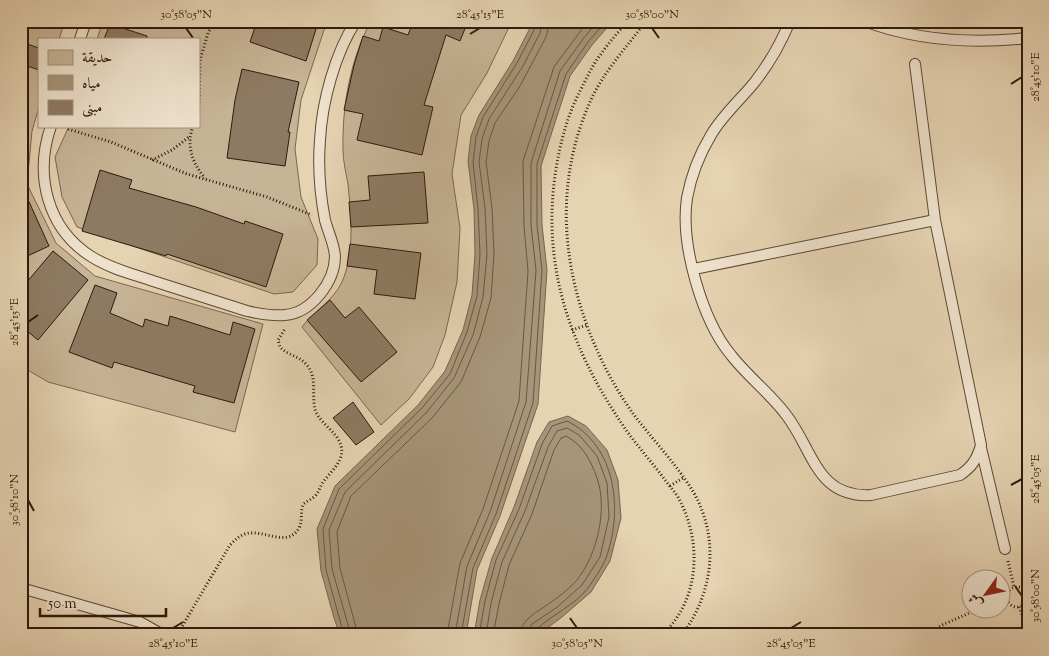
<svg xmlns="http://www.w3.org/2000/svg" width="1049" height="656" viewBox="0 0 1049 656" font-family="'Sorts Mill Goudy',Amiri,serif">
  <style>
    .green { fill: #c7b496; stroke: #7a6750 }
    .water { fill: #a79479; stroke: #77634d }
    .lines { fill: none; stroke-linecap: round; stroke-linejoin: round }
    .shore { stroke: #6a5742; stroke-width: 1 }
    .building { fill: #8e7a62; stroke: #2e1a0b }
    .service-casing { stroke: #5c4835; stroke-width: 12 }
    .path { stroke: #2e1a0b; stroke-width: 3; stroke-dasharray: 1 2.5; stroke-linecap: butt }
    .service { stroke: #efe2cd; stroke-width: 10 }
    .ticks { fill: none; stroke: #2e1a0b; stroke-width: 2 }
    .neatline { fill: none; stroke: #2e1a0b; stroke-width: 2 }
    .ticks-label { font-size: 12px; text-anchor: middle; fill: #2e1a0b }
  </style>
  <rect width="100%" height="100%" fill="#e6d3b2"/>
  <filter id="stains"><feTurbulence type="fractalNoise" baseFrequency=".004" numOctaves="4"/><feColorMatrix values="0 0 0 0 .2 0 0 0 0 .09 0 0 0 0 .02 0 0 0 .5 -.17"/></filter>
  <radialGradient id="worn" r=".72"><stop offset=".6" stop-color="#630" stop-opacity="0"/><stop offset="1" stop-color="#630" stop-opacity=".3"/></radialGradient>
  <path class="green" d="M 21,21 L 65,21 L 59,39 L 39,39 L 39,107 L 32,131 L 27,184 L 56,243 L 95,276 L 263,324 L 235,432 L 48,382 L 21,366 Z
    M 103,21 L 329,21 L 324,30 L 301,100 L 295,149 L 301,197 L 318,239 L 317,265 L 293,292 L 274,294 L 77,227 L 62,197 L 55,157 L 69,126 L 199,126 L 199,39 L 97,39 Z
    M 371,21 L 512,21 L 487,73 L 461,115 L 452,174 L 460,228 L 457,282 L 445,335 L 433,367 L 409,399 L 381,425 L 302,327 C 314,311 333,301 342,282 C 355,252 351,215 348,184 C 346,173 343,161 343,150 C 342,106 350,60 371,21 Z"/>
  <path class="water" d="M 531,21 L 613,21 L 592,45 L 570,76 L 541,166 L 542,225 L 547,270 L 538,404 L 500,516 L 477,570 L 466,635 L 340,635 L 334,618 L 321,571 L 317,529 L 335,486 L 418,405 L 445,371 L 463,330 L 472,295 L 475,254 L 474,209 L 468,161 L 471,136 L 479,115 L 513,61 L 530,28 Z
    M 568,416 L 586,426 L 607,450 L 618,480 L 621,518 L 610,561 L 591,592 L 562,617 L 538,635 L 474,635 L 480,600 L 492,558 L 514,507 L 537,442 L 549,422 Z"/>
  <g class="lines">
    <path class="shore" d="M 344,635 L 326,570 L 323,529 L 339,489 L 422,408 L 450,374 L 467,332 L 477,296 L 480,254 L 478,209 L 473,162 L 476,137 L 483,117 L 517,63 L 534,30 L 536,21
      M 351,635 L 332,569 L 329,530 L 345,492 L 426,413 L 454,378 L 473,335 L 483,297 L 487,254 L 485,208 L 479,162 L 482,139 L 489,119 L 523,66 L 540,33 L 542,21
      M 358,635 L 340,568 L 337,532 L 351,496 L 432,418 L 461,382 L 480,337 L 491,298 L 494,254 L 492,208 L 486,162 L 489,141 L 495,123 L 520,86 L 546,37 L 550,21
      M 447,635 L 460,563 L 483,509 L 519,401 L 528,271 L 524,226 L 523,161 L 554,67 L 588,21
      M 455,635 L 467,566 L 490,512 L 526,402 L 536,270 L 531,225 L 531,163 L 560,71 L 583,39 L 598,21
      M 461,635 L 473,568 L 496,514 L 533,403 L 542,270 L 537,225 L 537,164 L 566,74 L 588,42 L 606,21
      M 479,635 L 485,601 L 496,560 L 519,509 L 542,444 L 552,426 L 567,421 C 617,446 623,511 606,558 C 602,568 594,579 588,588 C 575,605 553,614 538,628 C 535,631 535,631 535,635
      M 486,635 L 491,603 L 502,562 L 525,511 L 548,447 L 557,431 L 567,428 L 579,435 L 597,456 L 607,483 L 609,517 L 600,557 L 582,585 L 556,608 L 532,624 L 529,629 L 529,635
      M 493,635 L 499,604 L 509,565 L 532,514 L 554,450 L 561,438 L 566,436 C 583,445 591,461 597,478 C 608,509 597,555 577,580 C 568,590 555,600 544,607 C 538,611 531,615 526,621 C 522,625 521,629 521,635"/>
  </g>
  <path class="building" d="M 257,21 L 294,21 L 316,29 L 306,61 L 250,42 Z
    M 412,21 L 468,21 L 460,41 L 446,35 L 424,105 L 433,107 L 422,155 L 357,140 L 363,114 L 344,110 L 354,65 L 363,36 L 379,41 L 383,27 L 408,35 L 413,22 Z
    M 110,24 L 147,36 L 147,39 L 104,39 Z
    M 21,42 L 39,48 L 39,70 L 21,64 Z
    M 242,69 L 299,82 L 288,132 L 290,132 L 285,166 L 227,158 L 235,100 Z
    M 100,170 L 132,180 L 129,188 L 196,207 L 244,224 L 245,221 L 283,234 L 266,287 L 167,254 L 166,256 L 82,231 Z
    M 424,172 L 428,223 L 351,227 L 349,202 L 370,200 L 368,176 Z
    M 21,184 L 49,246 L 21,259 Z
    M 350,244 L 421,253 L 415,299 L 374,294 L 377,270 L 347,266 Z
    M 53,251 L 88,280 L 38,340 L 21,326 L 21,289 Z
    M 95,285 L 117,293 L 110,313 L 143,327 L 145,319 L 168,326 L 170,316 L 230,335 L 233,322 L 255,329 L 234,403 L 193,392 L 195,386 L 114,362 L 112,368 L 69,352 Z
    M 330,300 L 345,318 L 359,307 L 397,352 L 361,382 L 307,320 Z
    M 353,402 L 374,432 L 356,445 L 333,418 Z"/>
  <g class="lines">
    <g class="service-casing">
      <path id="service" d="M 790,21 C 781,43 769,64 754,83 C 740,100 722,116 711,135 C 699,155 691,176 687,198 C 680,244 702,320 731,355 C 748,377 771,394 787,416 C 814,452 817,498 871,495 L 960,475 C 972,467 977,459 981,445 L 935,220 L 915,64
        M 864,21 C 917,41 972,44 1028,38
        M 80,39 L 86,21
        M 51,126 C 34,175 47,229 92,257 C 111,269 133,274 153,281 C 184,291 216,301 247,311 C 260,314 272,316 285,315 C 311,313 335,282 335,256 C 334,243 328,232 325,220 C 320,194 318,166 320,140 C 322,102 335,53 356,21
        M 694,269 L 935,220
        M 981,448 L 1005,549
        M 21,588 L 140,622 L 163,635"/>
    </g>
    <path class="path" d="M 627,21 C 619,32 609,42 601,54 C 592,65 586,80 579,93 C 569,113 562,136 558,158 C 539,255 566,340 620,421 C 634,443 653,463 668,484 C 673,490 678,496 681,503 C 702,545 699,601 662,635
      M 646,21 C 627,47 603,72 590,102 C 551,190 563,283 605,367 C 613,383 624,401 634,415 C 654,441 677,465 694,493 C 720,540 713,593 682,635
      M 199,103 L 200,60 L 208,33 L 215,21
      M 193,126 C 186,145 192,163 205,178
      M 68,129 L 111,142 L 187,174 L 267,197 L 312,215
      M 152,160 L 172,150 L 189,137
      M 572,330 L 587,325
      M 670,486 L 683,478
      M 1008,561 L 1014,587
      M1007 597a10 10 0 1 1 20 0a10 10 0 1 1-20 0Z
      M 1019,607 L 1028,629
      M 177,635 L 230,545 C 235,540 239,536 245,534 C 263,528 287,549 299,528 C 303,520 300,513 303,505 C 306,501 311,500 315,496 C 319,492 320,487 323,482 C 333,469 349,457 338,439 C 332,429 321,423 316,412 C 310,396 319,378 306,364 C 299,356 287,355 280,347 L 278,340 L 285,329
      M 928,635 L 942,625 L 981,608"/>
    <use href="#service" class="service"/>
  </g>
  <path class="ticks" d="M 186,28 L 193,38M 652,28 L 659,38M 470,34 L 480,28M 1011,84 L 1022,77M 28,322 L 38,315M 1011,485 L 1022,479M 28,500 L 34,511M 1015,586 L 1022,596M 570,618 L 577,628M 173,628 L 183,622M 791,628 L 801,622"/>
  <rect width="1049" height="656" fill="none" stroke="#e6d3b2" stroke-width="55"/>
  <rect x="38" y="38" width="162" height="90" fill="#efe2cd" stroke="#a2927f"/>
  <rect x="48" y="50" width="25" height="15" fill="#c7b496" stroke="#a2927f"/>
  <text x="82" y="62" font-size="15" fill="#2e1a0b">حديقة</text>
  <rect x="48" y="75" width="25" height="15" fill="#a79479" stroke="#a2927f"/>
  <text x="82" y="88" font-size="15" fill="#2e1a0b">مياه</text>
  <rect x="48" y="100" width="25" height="15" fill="#8e7a62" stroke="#a2927f"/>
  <text x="82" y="112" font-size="15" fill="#2e1a0b">مبنى</text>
  <g transform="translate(986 594) rotate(237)"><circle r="24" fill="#efe2cd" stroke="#a2927f"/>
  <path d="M0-4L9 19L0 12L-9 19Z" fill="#8f2418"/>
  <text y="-8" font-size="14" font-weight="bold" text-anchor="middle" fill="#2e1a0b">ش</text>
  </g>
  <path d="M40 608v8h126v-8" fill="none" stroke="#2e1a0b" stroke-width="2.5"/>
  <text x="48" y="608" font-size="15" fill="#2e1a0b" stroke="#efe2cd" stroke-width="4" paint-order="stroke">50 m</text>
  <rect x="28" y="28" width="994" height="600" class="neatline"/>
  <g class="ticks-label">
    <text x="186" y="18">30°58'05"N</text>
    <text x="480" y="18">28°45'15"E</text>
    <text x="652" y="18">30°58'00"N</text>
    <text transform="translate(1035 77) rotate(-90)" y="4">28°45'10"E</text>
    <text transform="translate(14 322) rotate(-90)" y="4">28°45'15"E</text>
    <text transform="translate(1035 479) rotate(-90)" y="4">28°45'05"E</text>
    <text transform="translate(14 500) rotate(-90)" y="4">30°58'10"N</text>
    <text transform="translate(1035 596) rotate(-90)" y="4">30°58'00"N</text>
    <text x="173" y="647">28°45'10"E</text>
    <text x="577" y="647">30°58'05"N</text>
    <text x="791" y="647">28°45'05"E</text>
  </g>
  <rect width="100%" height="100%" filter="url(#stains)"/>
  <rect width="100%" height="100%" fill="url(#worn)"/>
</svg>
